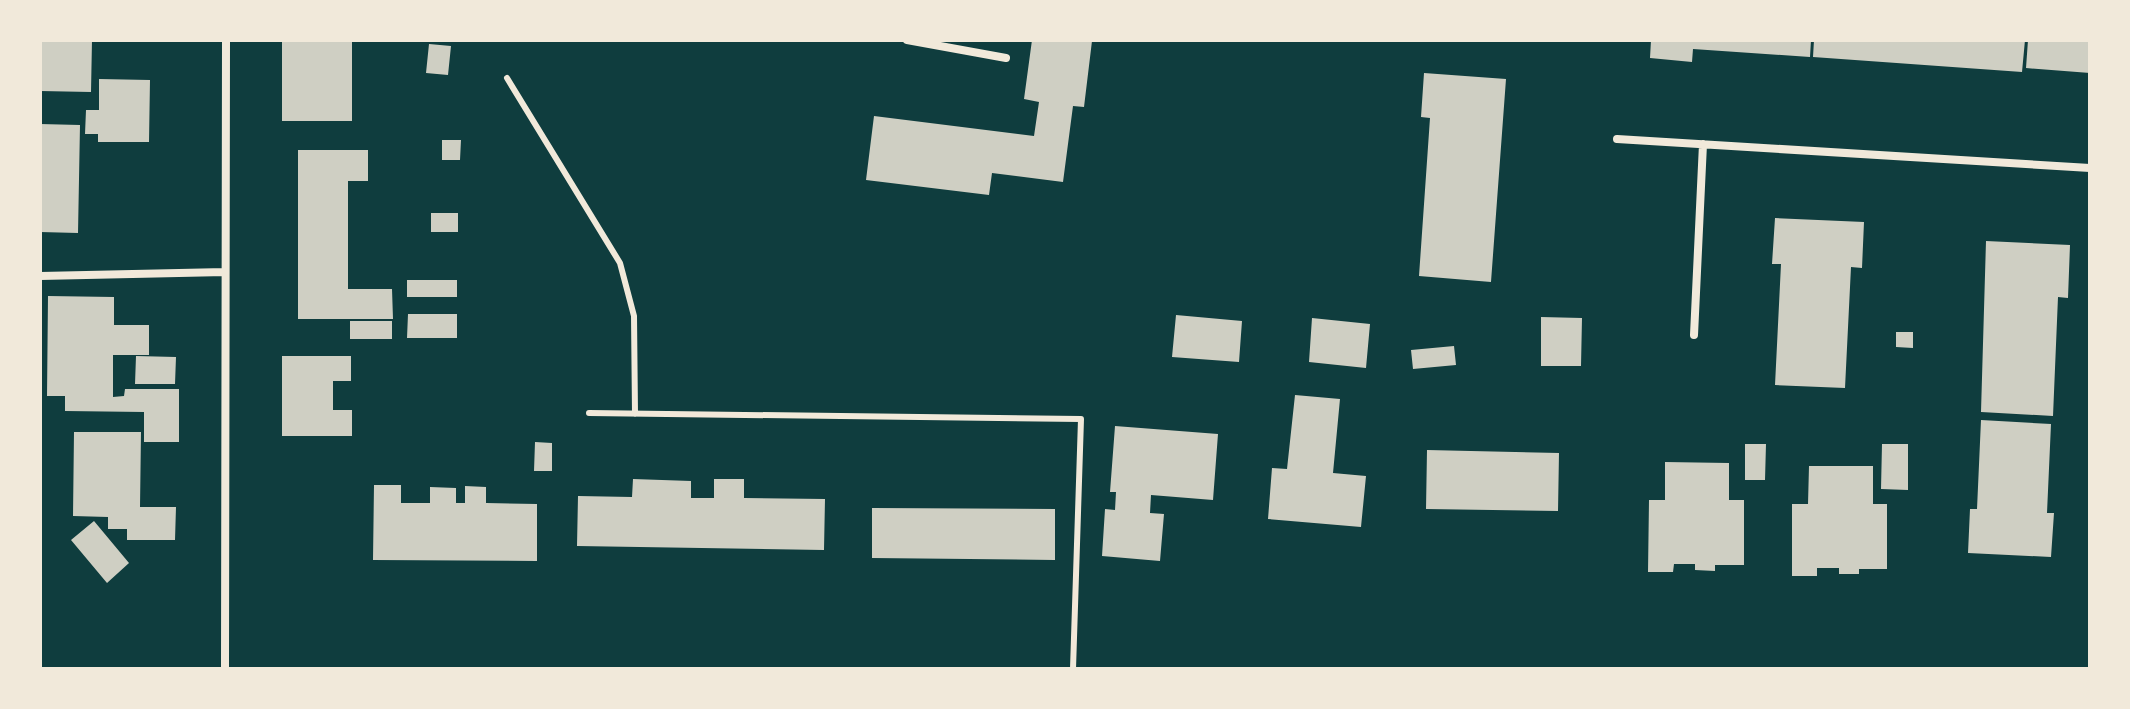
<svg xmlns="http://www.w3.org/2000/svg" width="2130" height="709" viewBox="0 0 2130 709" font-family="'IBM Plex Serif',serif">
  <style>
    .building { fill: #cfcfc3 }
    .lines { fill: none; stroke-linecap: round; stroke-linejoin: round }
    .service { stroke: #f1e9da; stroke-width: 6 }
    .minor { stroke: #f1e9da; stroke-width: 8 }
  </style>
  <rect width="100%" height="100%" fill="#0f3d3e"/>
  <path class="building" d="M 40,40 L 92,40 L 91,92 L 40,91 Z
    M 282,40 L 352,40 L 352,121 L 282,121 Z
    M 1032,40 L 1092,41 L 1084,107 L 1073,106 L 1063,182 L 992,173 L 989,195 L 866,180 L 874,116 L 1034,136 L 1039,102 L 1024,99 Z
    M 1651,40 L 1811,40 L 1810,57 L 1693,49 L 1692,62 L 1650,58 Z
    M 1814,40 L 2025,40 L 2022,72 L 1813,57 Z
    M 2028,40 L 2090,40 L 2090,73 L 2026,68 Z
    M 429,44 L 451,46 L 448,75 L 426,73 Z
    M 1424,73 L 1506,79 L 1491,282 L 1419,276 L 1430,118 L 1421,117 Z
    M 99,79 L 150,80 L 149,142 L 98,142 L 98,134 L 85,134 L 86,110 L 99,110 Z
    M 40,124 L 80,125 L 78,233 L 40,232 Z
    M 442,140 L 461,140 L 460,160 L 442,160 Z
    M 298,150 L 368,150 L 368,181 L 348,181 L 348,289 L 392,289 L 393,319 L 298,319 Z
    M 431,213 L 458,213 L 458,232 L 431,232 Z
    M 1775,218 L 1864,222 L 1862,268 L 1851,267 L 1845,388 L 1775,385 L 1781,264 L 1772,264 Z
    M 1986,241 L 2070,245 L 2068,298 L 2058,297 L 2053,416 L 1981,412 Z
    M 407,280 L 457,280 L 457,297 L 407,297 Z
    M 48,296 L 114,297 L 114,325 L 149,325 L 149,355 L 113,355 L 113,397 L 124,396 L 125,389 L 179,389 L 179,442 L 144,442 L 144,412 L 65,411 L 65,396 L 47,396 Z
    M 408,314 L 457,314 L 457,338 L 407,338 Z
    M 1176,315 L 1242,321 L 1239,362 L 1172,357 Z
    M 1541,317 L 1582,318 L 1581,366 L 1541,366 Z
    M 1312,318 L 1370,324 L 1366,368 L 1309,362 Z
    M 350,321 L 392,321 L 392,339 L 350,339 Z
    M 1896,332 L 1913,332 L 1913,348 L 1896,347 Z
    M 1454,346 L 1456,365 L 1413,369 L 1411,350 Z
    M 136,356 L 176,357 L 175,384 L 135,384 Z
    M 282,356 L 351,356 L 351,381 L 333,381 L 333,410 L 352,410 L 352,436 L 282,436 Z
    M 1295,395 L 1340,399 L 1333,473 L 1366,476 L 1361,527 L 1268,519 L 1272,468 L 1287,469 Z
    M 1981,420 L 2051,424 L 2047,513 L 2054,513 L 2051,557 L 1968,553 L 1970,509 L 1977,509 Z
    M 1115,426 L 1218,434 L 1213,500 L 1151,495 L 1150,513 L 1164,514 L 1160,561 L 1102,556 L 1105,509 L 1115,510 L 1116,492 L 1110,492 Z
    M 74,432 L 141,432 L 140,507 L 176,507 L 175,540 L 127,540 L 127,529 L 108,529 L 108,517 L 73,516 Z
    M 535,442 L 552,443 L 552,471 L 534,471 Z
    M 1745,444 L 1766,444 L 1765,480 L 1745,480 Z
    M 1882,444 L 1908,444 L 1908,490 L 1881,489 Z
    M 1427,450 L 1559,453 L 1558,511 L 1426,509 Z
    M 1665,462 L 1729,463 L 1729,500 L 1744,500 L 1744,565 L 1715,565 L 1715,571 L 1695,570 L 1695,564 L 1674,564 L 1673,572 L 1648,572 L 1649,500 L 1665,500 Z
    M 1809,466 L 1873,466 L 1873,504 L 1887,504 L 1887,569 L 1859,569 L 1859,574 L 1839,574 L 1839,568 L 1817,568 L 1817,576 L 1792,576 L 1792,504 L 1808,504 Z
    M 633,479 L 691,481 L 691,498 L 714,498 L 714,479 L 744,479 L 744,498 L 825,499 L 824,550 L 577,546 L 578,496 L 632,497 Z
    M 374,485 L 401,485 L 401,503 L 430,503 L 430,487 L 456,488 L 456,503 L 465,503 L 465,486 L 486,487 L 486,503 L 537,504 L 537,561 L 373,560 Z
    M 872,508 L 1055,509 L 1055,560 L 872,558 Z
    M 94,521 L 129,563 L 107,583 L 71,540 Z"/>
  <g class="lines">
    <path class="service" d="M 507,78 L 620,263 L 634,316 L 635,414
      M 589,413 L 1081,419 L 1073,669"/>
    <path class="minor" d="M 907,40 L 1006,58
      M 1617,139 L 2090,168
      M 40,276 L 225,272
      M 1694,335 L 1703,144
      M 225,669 L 226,40"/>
  </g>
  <rect width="2130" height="709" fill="none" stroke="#f1e9da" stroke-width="84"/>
</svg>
